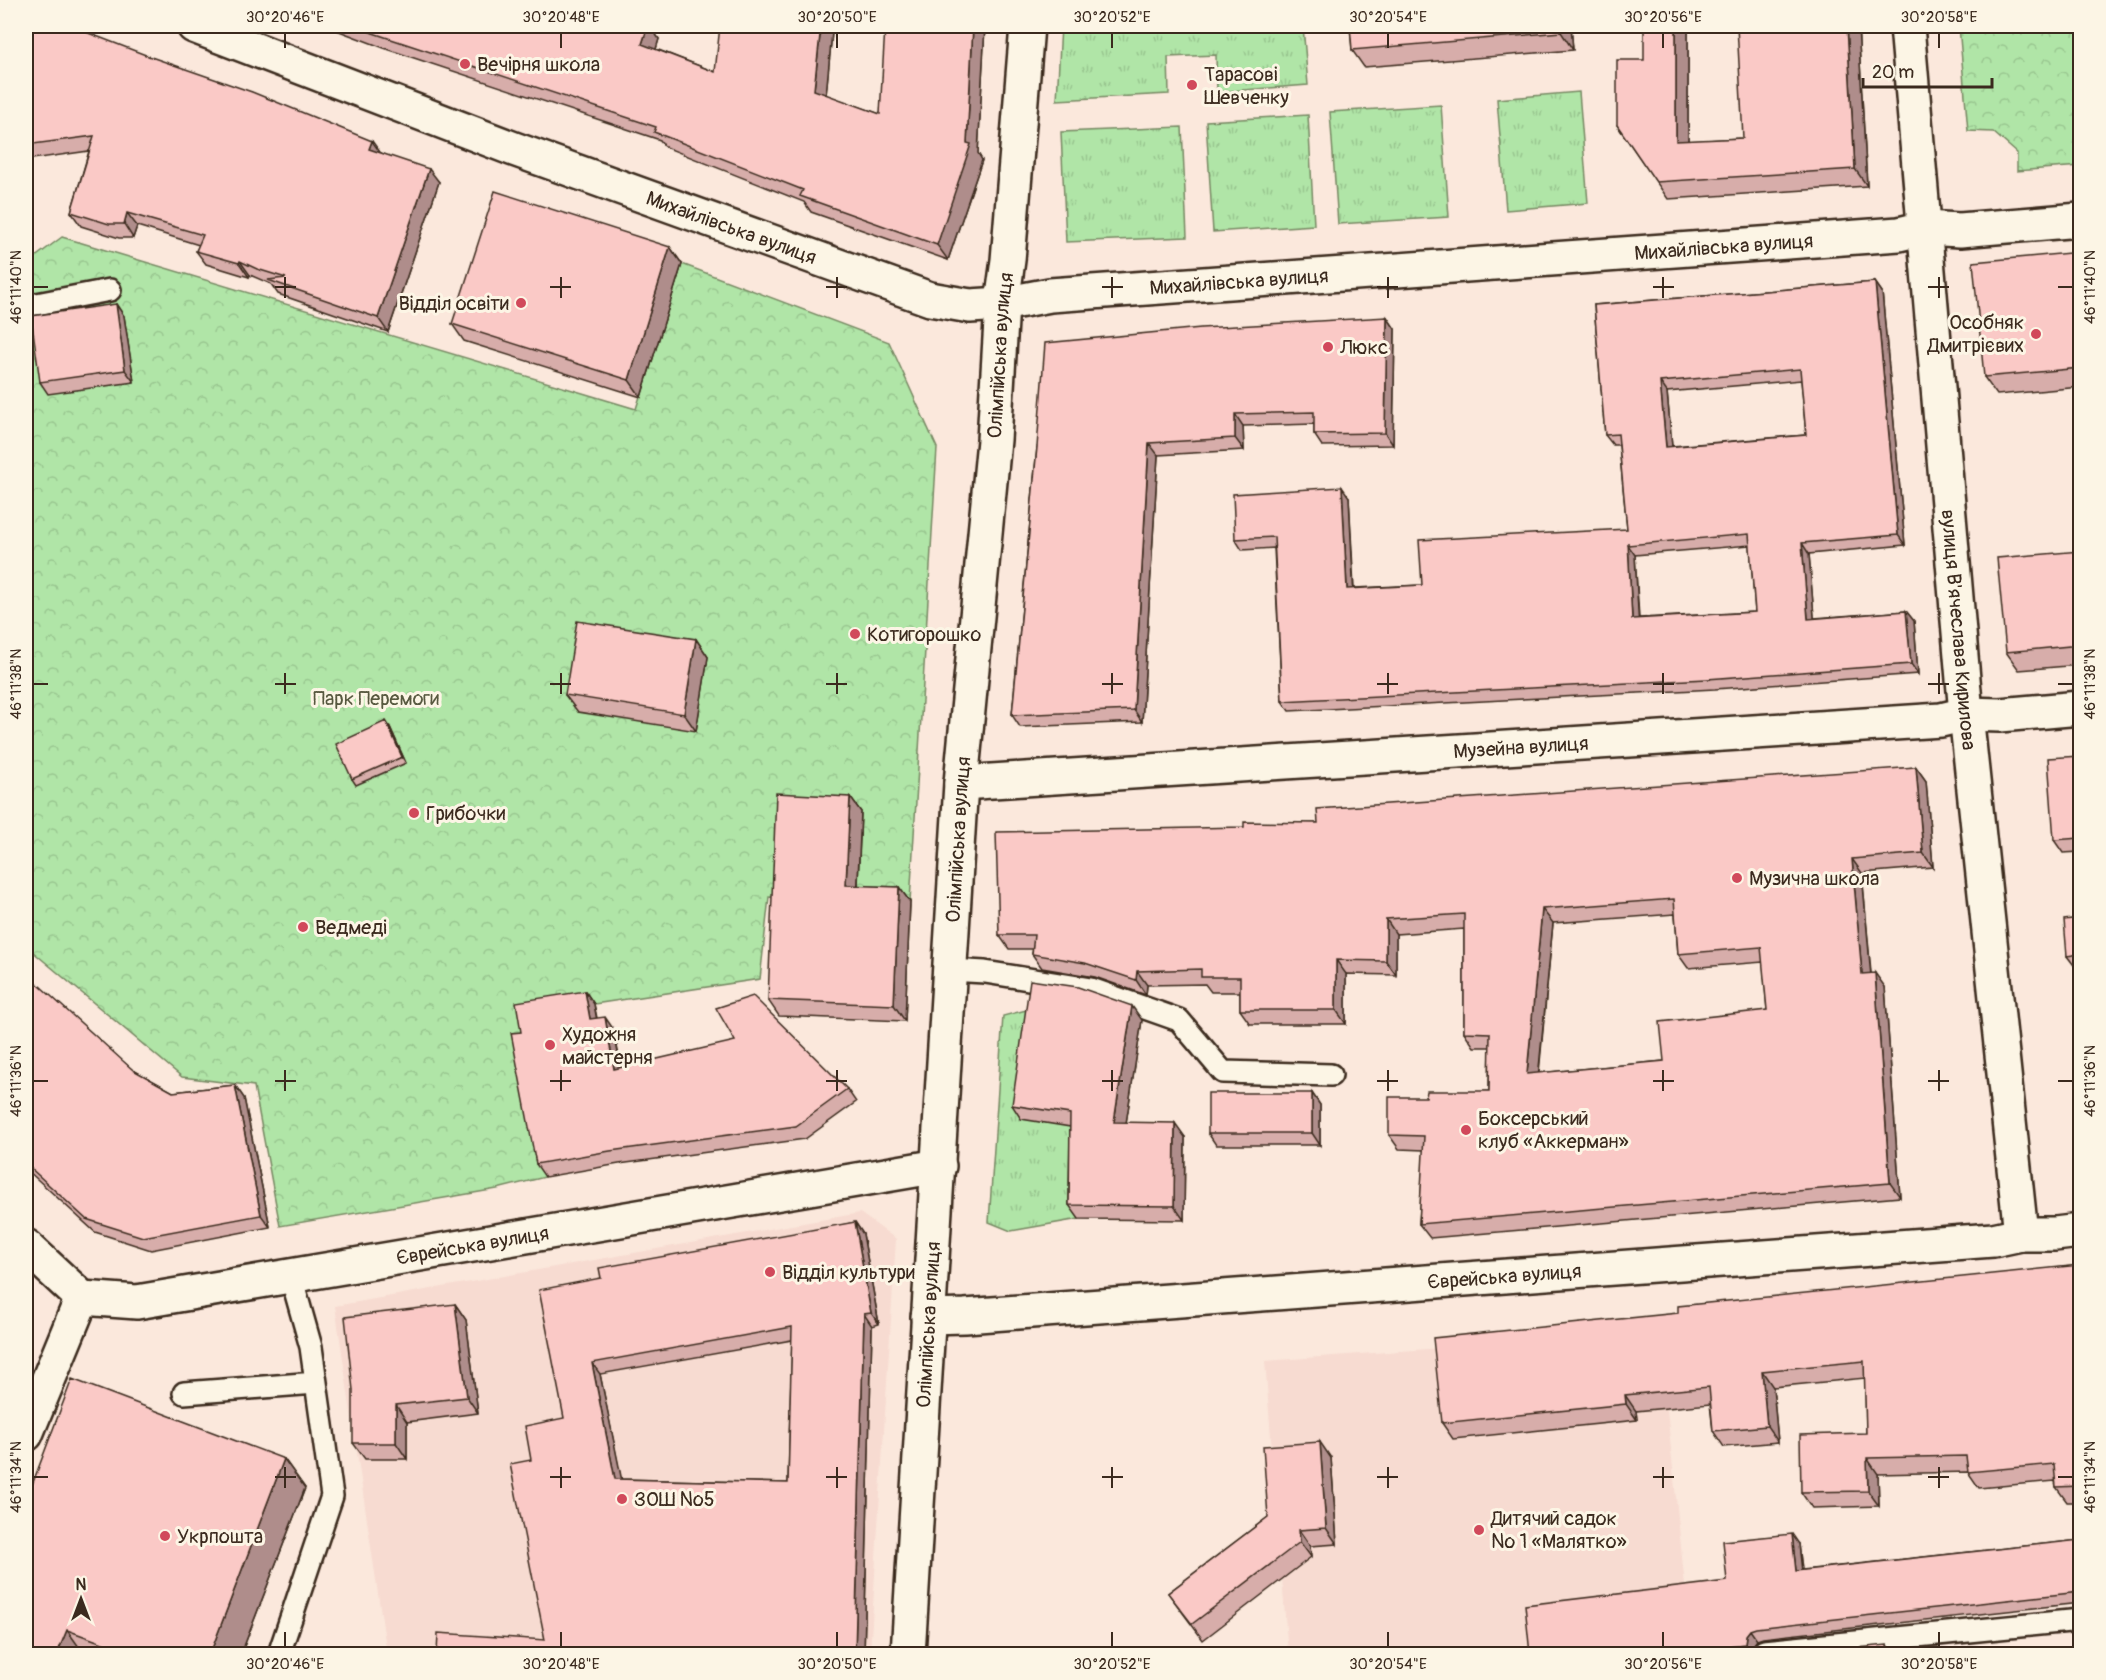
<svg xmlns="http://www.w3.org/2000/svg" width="2106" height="1680" viewBox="0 0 2106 1680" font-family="Pangolin,sans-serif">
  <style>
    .built { fill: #f7dbd1 }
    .grass { fill: url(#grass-tufts); stroke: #768862; stroke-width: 1.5 }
    .park { fill: url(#park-crowns); stroke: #768862; stroke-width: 1.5 }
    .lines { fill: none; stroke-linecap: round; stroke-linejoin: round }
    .lane-casing { stroke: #3b2a1e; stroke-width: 26 }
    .street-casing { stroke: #3b2a1e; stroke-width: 38 }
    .lane { stroke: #fcf5e5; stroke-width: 21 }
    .street { stroke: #fcf5e5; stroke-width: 33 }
    .wall { fill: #d7adaa; stroke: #3b2a1e; stroke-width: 1.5; fill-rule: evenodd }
    .shaded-wall { fill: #af8d8b; stroke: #3b2a1e; stroke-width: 1.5 }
    .building { fill: #fac9c6; stroke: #3b2a1e; stroke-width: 1.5; fill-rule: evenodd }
    .ticks { fill: none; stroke: #3b2a1e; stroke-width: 2 }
    .poi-dot { fill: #d1495b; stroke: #fcf5e5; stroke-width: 2 }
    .labels { text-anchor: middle; stroke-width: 6; stroke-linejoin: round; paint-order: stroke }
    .poi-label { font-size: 20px; fill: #3b2a1e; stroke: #fcf5e5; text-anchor: start }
    .street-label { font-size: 20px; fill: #3b2a1e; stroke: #fcf5e5 }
    .park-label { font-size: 20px; fill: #585940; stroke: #fcf5e5 }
    .neatline { fill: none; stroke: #3b2a1e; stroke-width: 2 }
    .ticks-label { font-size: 15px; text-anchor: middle; fill: #3b2a1e }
  </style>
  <defs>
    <pattern id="grass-tufts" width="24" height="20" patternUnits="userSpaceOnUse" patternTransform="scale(1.5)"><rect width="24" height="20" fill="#b0e5a7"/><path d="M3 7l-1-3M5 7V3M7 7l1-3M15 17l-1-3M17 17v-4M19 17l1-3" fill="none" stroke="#98c58f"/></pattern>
    <pattern id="park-crowns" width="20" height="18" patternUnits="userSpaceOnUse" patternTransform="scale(1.5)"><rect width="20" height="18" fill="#b0e5a7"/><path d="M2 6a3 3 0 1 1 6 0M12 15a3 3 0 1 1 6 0" fill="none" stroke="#98c58f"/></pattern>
  </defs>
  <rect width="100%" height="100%" fill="#fbe8dc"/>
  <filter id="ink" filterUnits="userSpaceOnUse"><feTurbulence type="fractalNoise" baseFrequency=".0167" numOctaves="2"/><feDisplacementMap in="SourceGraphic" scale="12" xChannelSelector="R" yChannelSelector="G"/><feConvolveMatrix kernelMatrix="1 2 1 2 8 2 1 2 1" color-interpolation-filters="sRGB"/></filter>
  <g filter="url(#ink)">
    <path class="built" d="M 860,1213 L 896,1239 L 870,1654 L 387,1654 L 335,1306 Z
      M 1659,1332 L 1692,1654 L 1288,1654 L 1265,1361 Z"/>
    <path class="grass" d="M 1061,26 L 1303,26 L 1308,85 L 1217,92 L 1216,55 L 1168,57 L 1169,94 L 1057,100 Z
      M 1579,92 L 1588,203 L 1506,210 L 1497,99 Z
      M 1441,105 L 1449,217 L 1338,224 L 1330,112 Z
      M 1308,115 L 1314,225 L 1213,232 L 1206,121 Z
      M 1182,127 L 1187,237 L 1066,242 L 1061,132 Z
      M 1038,1007 L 1079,1128 L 1079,1219 L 1011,1231 L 989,1222 L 1003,1016 Z"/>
    <path class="park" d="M 1959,26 L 2080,26 L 2080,166 L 2017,171 L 2017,153 L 1993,132 L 1968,131 Z
      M 62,237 L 636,409 L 682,264 L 889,342 L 937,448 L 910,902 L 769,897 L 760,979 L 594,1004 L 520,1046 L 545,1177 L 497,1189 L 280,1226 L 254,1086 L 182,1077 L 26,946 L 26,264 Z"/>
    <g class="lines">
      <g class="lane-casing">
        <path id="lane" d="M 26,306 L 110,290
          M 950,970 L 985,972 L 1091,989 L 1179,1020 L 1223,1072 L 1331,1075
          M 184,1393 L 316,1383
          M 1764,1651 L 2080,1620
          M 279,1654 L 332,1496 L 311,1347 L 291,1276"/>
      </g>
      <g class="street-casing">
        <g id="street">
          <path id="s1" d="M 194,26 L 514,149 L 930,299 L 970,306 L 1002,304 L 1050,295 L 1899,234 L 1924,228 L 1960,230 L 2080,220"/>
          <path id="s2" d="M 1907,26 L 1966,714 L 2021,1234"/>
          <path id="s3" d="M 961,783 L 1941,720 L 1966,714 L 2000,715 L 2080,708"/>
          <path id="s4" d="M 26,1246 L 82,1298 L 137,1302 L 939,1166"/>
          <path id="s5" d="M 928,1317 L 965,1316 L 1993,1240 L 2021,1234 L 2055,1234 L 2080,1231"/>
          <path d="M 26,1434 L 82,1298"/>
          <path id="s6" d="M 908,1654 L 961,783 L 994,440 L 1002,304 L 1008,260 L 1027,26"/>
        </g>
      </g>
      <use href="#lane" class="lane"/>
      <use href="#street" class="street"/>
    </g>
    <path class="wall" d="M 326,26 L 650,26 L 659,39 L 656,49 L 715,72 L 832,32 L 826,95 L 880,114 L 906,26 L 985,26 L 978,153 L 982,160 L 948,260 L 811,212 L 804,202 L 665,147 L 660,140 L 384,48 Z
      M 1350,26 L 1571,26 L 1573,50 L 1364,67 L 1352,50 Z
      M 1688,26 L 1688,141 L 1743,138 L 1858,26 L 1867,186 L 1668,199 L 1617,125 Z
      M 26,29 L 381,153 L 439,182 L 388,332 L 278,294 L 271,284 L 250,275 L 249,277 L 206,264 L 196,251 L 199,245 L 137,226 L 133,238 L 119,238 L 81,226 L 71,212 L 89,151 L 26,160 Z
      M 670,247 L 682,264 L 641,397 L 464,341 L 452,324 Z
      M 2080,252 L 2080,387 L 1997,395 L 1984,377 Z
      M 1875,282 L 1882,292 L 1905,545 L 1809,554 L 1814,618 L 1906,611 L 1914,621 L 1918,674 L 1715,689 L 1289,711 L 1282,701 L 1274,548 L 1242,550 L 1235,539 L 1349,497 L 1354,588 L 1422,585 L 1627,529 L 1619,445 L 1613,445 L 1605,435 L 1594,305 ZM 1801,380 L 1806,435 L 1672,446 L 1667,392 ZM 1750,545 L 1755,612 L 1639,618 L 1635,555 Z
      M 116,304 L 124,316 L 134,382 L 48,394 L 40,382 Z
      M 1387,317 L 1395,329 L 1393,445 L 1322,446 L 1314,434 L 1314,424 L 1243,426 L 1244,450 L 1158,455 L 1142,722 L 1020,727 L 1012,715 L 1037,447 Z
      M 2080,551 L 2080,665 L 2019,670 L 2006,652 Z
      M 696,639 L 708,657 L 696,731 L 578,712 L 565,695 Z
      M 390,727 L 406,763 L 356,785 L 352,779 Z
      M 2080,756 L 2080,852 L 2063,853 L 2054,840 Z
      M 1916,767 L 1926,781 L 1933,867 L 1862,873 L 1871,973 L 1885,987 L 1900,1197 L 1430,1238 L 1419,1224 L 1424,1150 L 1399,1149 L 1389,1135 L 1426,1097 L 1489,1091 L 1490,1047 L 1474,1047 L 1464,1032 L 1464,929 L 1396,934 L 1396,975 L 1346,974 L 1346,1024 L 1250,1024 L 1240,1010 L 1240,992 L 1211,992 L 1205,984 L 1147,985 L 1146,995 L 1095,977 L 1042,968 L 1032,954 L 1033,949 L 1009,949 L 999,935 L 1244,827 L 1318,823 ZM 1675,914 L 1678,954 L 1688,968 L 1763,962 L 1767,1010 L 1664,1061 L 1539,1073 L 1553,923 Z
      M 850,797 L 861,812 L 858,886 L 899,887 L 910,902 L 905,1021 L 779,1016 L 768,1000 Z
      M 2080,918 L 2080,968 L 2077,969 L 2067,956 Z
      M 26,982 L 133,1070 L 173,1092 L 235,1085 L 244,1098 L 270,1227 L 151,1250 L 95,1232 L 26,1169 Z
      M 585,991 L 594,1004 L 597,1018 L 614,1030 L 621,1067 L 847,1089 L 856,1102 L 805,1139 L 619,1164 L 545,1177 L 536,1164 L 521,1032 Z
      M 1142,1020 L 1126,1123 L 1185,1137 L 1184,1220 L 1079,1219 L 1069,1205 L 1070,1127 L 1021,1119 L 1012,1105 Z
      M 1312,1093 L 1320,1105 L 1320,1145 L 1216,1145 L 1208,1133 Z
      M 855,1222 L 863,1234 L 879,1324 L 872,1326 L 864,1654 L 545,1640 L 531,1460 L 564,1418 L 601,1278 ZM 792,1340 L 788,1483 L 621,1479 L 600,1374 Z
      M 2080,1265 L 2080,1502 L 2067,1502 L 2056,1487 L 2055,1481 L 1979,1488 L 1968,1472 L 1878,1474 L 1879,1506 L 1812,1508 L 1801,1492 L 1866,1433 L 1865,1378 L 1773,1387 L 1778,1442 L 1724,1447 L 1713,1431 L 1710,1404 L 1636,1411 L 1637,1420 L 1453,1439 L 1442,1423 L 1678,1313 Z
      M 455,1304 L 466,1320 L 478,1413 L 407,1422 L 407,1459 L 365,1459 L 353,1443 Z
      M 1331,1458 L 1337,1544 L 1310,1546 L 1311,1557 L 1203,1640 L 1168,1593 L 1268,1517 Z
      M 284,1459 L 305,1488 L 241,1654 L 26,1654 Z
      M 2080,1540 L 2080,1603 L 1763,1638 L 1757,1640 L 1753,1645 L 1752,1654 L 1530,1654 L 1727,1581 L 1799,1544 L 1802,1570 Z"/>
    <path class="shaded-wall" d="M 648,26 L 650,26 L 659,39 L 653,59 L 642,44 Z
      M 821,26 L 828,26 L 832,32 L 825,106 L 814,90 Z
      M 973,26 L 985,26 L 978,153 L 982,160 L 948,260 L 937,245 L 967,143 Z
      M 1561,26 L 1571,26 L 1573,50 L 1561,32 Z
      M 1676,26 L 1688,26 L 1688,159 L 1676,141 Z
      M 1847,26 L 1858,26 L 1867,186 L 1855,169 Z
      M 372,141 L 382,155 L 369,149 Z
      M 429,169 L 439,182 L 388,332 L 378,318 Z
      M 127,213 L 137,226 L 133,238 L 124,224 Z
      M 670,247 L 682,264 L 641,397 L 629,380 Z
      M 240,261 L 250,275 L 249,277 L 239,263 Z
      M 1875,282 L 1882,292 L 1905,545 L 1898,535 Z
      M 116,304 L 124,316 L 134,382 L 125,370 Z
      M 1387,317 L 1395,329 L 1393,445 L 1385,433 Z
      M 1660,382 L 1667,392 L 1673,457 L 1666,447 Z
      M 1235,414 L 1243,426 L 1244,450 L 1235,438 Z
      M 1149,443 L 1158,455 L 1142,722 L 1134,710 Z
      M 1342,487 L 1349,497 L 1354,599 L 1347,589 Z
      M 1802,543 L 1809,554 L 1815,629 L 1808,619 Z
      M 1628,545 L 1635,555 L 1639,629 L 1632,619 Z
      M 1906,611 L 1914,621 L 1918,674 L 1911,664 Z
      M 696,639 L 708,657 L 696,731 L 684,714 Z
      M 386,721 L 390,727 L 406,763 L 402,757 Z
      M 1916,767 L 1926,781 L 1933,867 L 1923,853 Z
      M 850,797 L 861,812 L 857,901 L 846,885 Z
      M 1852,859 L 1862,873 L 1872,988 L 1862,974 Z
      M 899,887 L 910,902 L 905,1021 L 894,1005 Z
      M 1542,909 L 1553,923 L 1537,1089 L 1527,1074 Z
      M 1386,919 L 1396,934 L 1396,975 L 1386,961 Z
      M 1336,960 L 1346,974 L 1346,1024 L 1336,1010 Z
      M 1137,971 L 1147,985 L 1146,995 L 1136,980 Z
      M 1875,973 L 1885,987 L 1900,1197 L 1890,1183 Z
      M 585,991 L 594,1004 L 599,1032 L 590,1019 Z
      M 1132,1006 L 1142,1020 L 1124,1136 L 1114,1122 Z
      M 605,1017 L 614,1030 L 623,1082 L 614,1069 Z
      M 235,1085 L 244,1098 L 270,1227 L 261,1215 Z
      M 1312,1093 L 1320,1105 L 1320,1145 L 1312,1133 Z
      M 1175,1123 L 1185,1137 L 1184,1220 L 1174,1206 Z
      M 855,1222 L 863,1234 L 879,1324 L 871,1313 Z
      M 455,1304 L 466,1320 L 478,1413 L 467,1397 Z
      M 864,1314 L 872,1326 L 864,1654 L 855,1654 Z
      M 592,1363 L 600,1374 L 624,1491 L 615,1479 Z
      M 1762,1371 L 1773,1387 L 1778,1442 L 1767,1426 Z
      M 1625,1395 L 1636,1411 L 1637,1420 L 1626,1404 Z
      M 396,1405 L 407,1422 L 407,1459 L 396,1443 Z
      M 1320,1442 L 1331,1458 L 1337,1544 L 1326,1528 Z
      M 1867,1458 L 1878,1474 L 1879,1506 L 1868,1491 Z
      M 284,1459 L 305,1488 L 241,1654 L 210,1654 Z
      M 1299,1530 L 1310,1546 L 1311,1557 L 1300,1542 Z
      M 1792,1534 L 1799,1544 L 1803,1581 L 1796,1571 Z
      M 67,1630 L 84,1654 L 57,1654 Z
      M 1750,1630 L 1757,1640 L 1753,1645 L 1752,1654 L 1745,1644 L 1746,1635 Z
      M 1887,1645 L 1891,1651 L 1891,1654 L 1888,1654 Z"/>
    <path class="building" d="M 38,26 L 70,26 L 151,57 L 252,92 L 372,141 L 369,149 L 429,169 L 378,318 L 268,280 L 286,278 L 257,269 L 240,261 L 239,263 L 196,251 L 203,235 L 127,213 L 124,224 L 109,224 L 71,212 L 94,136 L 26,145 L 26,29 Z
      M 355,26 L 648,26 L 642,44 L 715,72 L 720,26 L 821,26 L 814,90 L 880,114 L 885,27 L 906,28 L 906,26 L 973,26 L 967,143 L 971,144 L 937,245 L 800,196 L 803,190 L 654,132 L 656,127 L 373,33 Z
      M 1350,26 L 1561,26 L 1561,32 L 1352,50 Z
      M 1644,26 L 1676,26 L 1676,141 L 1743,138 L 1737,26 L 1847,26 L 1855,169 L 1656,182 L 1617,125 L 1617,60 L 1644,60 Z
      M 495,191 L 670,247 L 629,380 L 452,324 Z
      M 2080,252 L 2080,368 L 1984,377 L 1973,262 Z
      M 1875,282 L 1898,535 L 1802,543 L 1808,619 L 1906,611 L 1911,664 L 1707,679 L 1282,701 L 1274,537 L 1235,539 L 1233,494 L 1342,487 L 1347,589 L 1422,585 L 1419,540 L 1627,529 L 1618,434 L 1605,435 L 1594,305 ZM 1800,369 L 1806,435 L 1666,447 L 1660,382 ZM 1749,534 L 1755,612 L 1632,619 L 1628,542 L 1628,545 Z
      M 116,304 L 125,370 L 40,382 L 31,316 Z
      M 1387,317 L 1385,433 L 1314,434 L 1314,412 L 1235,414 L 1235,438 L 1149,443 L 1134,710 L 1012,715 L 1037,447 L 1045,343 L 1201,328 Z
      M 2080,551 L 2080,645 L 2006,652 L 1997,558 Z
      M 577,621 L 696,639 L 684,714 L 565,695 Z
      M 386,721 L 402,757 L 352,779 L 336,744 Z
      M 2080,756 L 2080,844 L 2080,838 L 2054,840 L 2048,758 Z
      M 1916,767 L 1923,853 L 1852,859 L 1862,974 L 1875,973 L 1890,1183 L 1419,1224 L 1424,1136 L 1389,1135 L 1389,1097 L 1426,1097 L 1427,1091 L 1489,1091 L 1490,1033 L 1464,1032 L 1464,914 L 1386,919 L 1386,961 L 1336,960 L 1336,1010 L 1240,1010 L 1240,977 L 1201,977 L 1201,969 L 1137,971 L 1136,980 L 1085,963 L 1032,954 L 1034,935 L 999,935 L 996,832 L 1244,827 L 1244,822 L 1318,823 L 1317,809 ZM 1674,899 L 1678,954 L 1761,947 L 1767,1010 L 1660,1022 L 1664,1061 L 1527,1074 L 1542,909 Z
      M 776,793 L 850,797 L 846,885 L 899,887 L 894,1005 L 768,1000 Z
      M 2080,918 L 2080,954 L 2067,956 L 2064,920 Z
      M 30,977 L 133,1070 L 173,1092 L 235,1085 L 261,1215 L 143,1237 L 86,1219 L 26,1164 L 26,982 Z
      M 1030,980 L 1078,987 L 1132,1006 L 1114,1122 L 1175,1123 L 1174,1206 L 1069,1205 L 1070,1114 L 1012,1105 Z
      M 585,991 L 590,1019 L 605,1017 L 614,1069 L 735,1041 L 716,1008 L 753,996 L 847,1089 L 796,1126 L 610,1151 L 536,1164 L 511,1033 L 521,1032 L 516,1002 Z
      M 1208,1093 L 1312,1093 L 1312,1133 L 1208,1133 Z
      M 855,1222 L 871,1313 L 864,1314 L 855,1654 L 437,1654 L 438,1633 L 545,1640 L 510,1464 L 531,1460 L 525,1426 L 564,1418 L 539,1290 L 601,1278 L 599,1268 ZM 792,1327 L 788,1483 L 615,1479 L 592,1363 Z
      M 2080,1265 L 2080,1486 L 2056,1487 L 2054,1464 L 1968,1472 L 1966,1456 L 1867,1458 L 1868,1491 L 1801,1492 L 1800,1435 L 1866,1433 L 1864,1361 L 1762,1371 L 1767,1426 L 1713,1431 L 1709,1387 L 1625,1395 L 1626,1404 L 1442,1423 L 1433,1338 L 1678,1313 L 1678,1306 Z
      M 455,1304 L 467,1397 L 396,1405 L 396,1443 L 353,1443 L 353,1390 L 345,1317 Z
      M 72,1379 L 284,1459 L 210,1654 L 133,1654 L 67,1630 L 57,1654 L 26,1654 L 26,1501 Z
      M 1320,1442 L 1326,1528 L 1299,1530 L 1300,1542 L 1192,1624 L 1168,1593 L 1268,1517 L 1263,1446 Z
      M 1792,1534 L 1796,1571 L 2080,1540 L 2080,1592 L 1756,1628 L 1750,1630 L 1746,1635 L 1745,1644 L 1685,1651 L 1686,1654 L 1530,1654 L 1525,1605 L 1727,1581 L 1723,1541 Z
      M 1887,1645 L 1888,1654 L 1794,1654 Z
      M 1057,1650 L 1157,1654 L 1056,1654 Z"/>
  </g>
  <path class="ticks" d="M 285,33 L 285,48M 561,33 L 561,48M 837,33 L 837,48M 1112,33 L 1112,48M 1388,33 L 1388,48M 1663,33 L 1663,48M 1939,33 L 1939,48M 285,277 L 285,298M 561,277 L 561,298M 837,277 L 837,298M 1112,277 L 1112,298M 1388,277 L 1388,298M 1663,277 L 1663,298M 1939,277 L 1939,298M 33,287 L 48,287M 275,287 L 296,287M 550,287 L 571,287M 826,287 L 847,287M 1102,287 L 1123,287M 1377,287 L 1398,287M 1653,287 L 1674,287M 1928,287 L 1949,287M 2058,287 L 2073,287M 285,673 L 285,694M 561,673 L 561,694M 837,673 L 837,694M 1112,673 L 1112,694M 1388,673 L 1388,694M 1663,673 L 1663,694M 1939,673 L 1939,694M 33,684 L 48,684M 275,684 L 296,684M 550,684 L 571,684M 826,684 L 847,684M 1102,684 L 1123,684M 1377,684 L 1398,684M 1653,684 L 1674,684M 1928,684 L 1949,684M 2058,684 L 2073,684M 285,1070 L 285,1091M 561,1070 L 561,1091M 837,1070 L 837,1091M 1112,1070 L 1112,1091M 1388,1070 L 1388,1091M 1663,1070 L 1663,1091M 1939,1070 L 1939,1091M 33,1081 L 48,1081M 275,1081 L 296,1081M 550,1081 L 571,1081M 826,1081 L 847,1081M 1102,1081 L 1123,1081M 1377,1081 L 1398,1081M 1653,1081 L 1674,1081M 1928,1081 L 1949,1081M 2058,1081 L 2073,1081M 285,1467 L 285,1488M 561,1467 L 561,1488M 837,1467 L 837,1488M 1112,1467 L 1112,1488M 1388,1467 L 1388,1488M 1663,1467 L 1663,1488M 1939,1467 L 1939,1488M 33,1477 L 48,1477M 275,1477 L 296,1477M 550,1477 L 571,1477M 826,1477 L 847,1477M 1102,1477 L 1123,1477M 1377,1477 L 1398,1477M 1653,1477 L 1674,1477M 1928,1477 L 1949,1477M 2058,1477 L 2073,1477M 285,1632 L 285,1647M 561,1632 L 561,1647M 837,1632 L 837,1647M 1112,1632 L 1112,1647M 1388,1632 L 1388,1647M 1663,1632 L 1663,1647M 1939,1632 L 1939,1647"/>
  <g class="poi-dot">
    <circle cx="465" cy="64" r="6"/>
    <circle cx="1192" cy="85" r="6"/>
    <circle cx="521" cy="303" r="6"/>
    <circle cx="2036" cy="334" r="6"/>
    <circle cx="1328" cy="347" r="6"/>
    <circle cx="855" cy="634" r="6"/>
    <circle cx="414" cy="813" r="6"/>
    <circle cx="1737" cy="878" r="6"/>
    <circle cx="303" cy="927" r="6"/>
    <circle cx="550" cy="1045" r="6"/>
    <circle cx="1466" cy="1130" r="6"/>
    <circle cx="770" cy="1272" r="6"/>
    <circle cx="622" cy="1499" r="6"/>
    <circle cx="1479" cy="1530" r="6"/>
    <circle cx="165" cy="1536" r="6"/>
  </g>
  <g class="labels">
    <g class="poi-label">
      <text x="477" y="71">Вечірня школа</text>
      <text x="1204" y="81">Тарасові<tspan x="1204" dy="23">Шевченку</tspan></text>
      <text x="509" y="310" text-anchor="end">Відділ освіти</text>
      <text x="2024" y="329" text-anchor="end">Особняк<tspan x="2024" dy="23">Дмитрієвих</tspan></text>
      <text x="1340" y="354">Люкс</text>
      <text x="867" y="641">Котигорошко</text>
      <text x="426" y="820">Грибочки</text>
      <text x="1749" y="885">Музична школа</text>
      <text x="315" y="934">Ведмеді</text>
      <text x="562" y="1041">Художня<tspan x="562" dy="23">майстерня</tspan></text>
      <text x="1478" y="1125">Боксерський<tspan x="1478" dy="23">клуб «Аккерман»</tspan></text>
      <text x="782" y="1279">Відділ культури</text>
      <text x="634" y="1506">ЗОШ №5</text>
      <text x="1491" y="1525">Дитячий садок<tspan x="1491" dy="23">№ 1 «Малятко»</tspan></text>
      <text x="177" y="1543">Укрпошта</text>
    </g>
    <g class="street-label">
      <text dy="7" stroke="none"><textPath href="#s1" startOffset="574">Михайлівська вулиця</textPath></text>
      <text dy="7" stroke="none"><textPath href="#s1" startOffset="1582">Михайлівська вулиця</textPath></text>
      <text dy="7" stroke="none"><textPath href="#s1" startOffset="1096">Михайлівська вулиця</textPath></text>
      <text dy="7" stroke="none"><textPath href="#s6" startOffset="1302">Олімпійська вулиця</textPath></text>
      <text dy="7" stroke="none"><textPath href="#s2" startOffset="606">вулиця В'ячеслава Кирилова</textPath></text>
      <text dy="7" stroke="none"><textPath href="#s3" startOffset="561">Музейна вулиця</textPath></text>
      <text dy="7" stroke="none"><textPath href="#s6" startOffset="816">Олімпійська вулиця</textPath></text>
      <text dy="7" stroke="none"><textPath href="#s4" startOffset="472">Єврейська вулиця</textPath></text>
      <text dy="7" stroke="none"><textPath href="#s5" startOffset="578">Єврейська вулиця</textPath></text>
      <text dy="7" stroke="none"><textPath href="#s6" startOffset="330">Олімпійська вулиця</textPath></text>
    </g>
    <g class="park-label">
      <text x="376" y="705">Парк Перемоги</text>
    </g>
  </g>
  <rect width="2106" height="1680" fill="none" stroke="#fcf5e5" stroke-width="66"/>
  <g transform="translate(81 1599)" stroke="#fcf5e5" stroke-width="4.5" paint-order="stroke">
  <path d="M0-4.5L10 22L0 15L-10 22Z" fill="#3b2a1e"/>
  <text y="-9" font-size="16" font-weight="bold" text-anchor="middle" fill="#3b2a1e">N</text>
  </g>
  <path d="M1863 78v9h129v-9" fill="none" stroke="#3b2a1e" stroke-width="3"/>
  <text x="1872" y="78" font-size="18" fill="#3b2a1e" stroke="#fcf5e5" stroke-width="4.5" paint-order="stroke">20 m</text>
  <rect x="33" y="33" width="2040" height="1614" class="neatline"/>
  <g class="ticks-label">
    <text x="285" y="22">30°20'46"E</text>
    <text x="561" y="22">30°20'48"E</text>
    <text x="837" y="22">30°20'50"E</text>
    <text x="1112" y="22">30°20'52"E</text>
    <text x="1388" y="22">30°20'54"E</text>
    <text x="1663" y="22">30°20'56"E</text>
    <text x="1939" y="22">30°20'58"E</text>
    <text transform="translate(16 287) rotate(-90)" y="5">46°11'40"N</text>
    <text transform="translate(2090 287) rotate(-90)" y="5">46°11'40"N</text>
    <text transform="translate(16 684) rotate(-90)" y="5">46°11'38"N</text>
    <text transform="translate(2090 684) rotate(-90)" y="5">46°11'38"N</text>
    <text transform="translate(16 1081) rotate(-90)" y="5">46°11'36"N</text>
    <text transform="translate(2090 1081) rotate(-90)" y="5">46°11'36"N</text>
    <text transform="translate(16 1477) rotate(-90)" y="5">46°11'34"N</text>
    <text transform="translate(2090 1477) rotate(-90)" y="5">46°11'34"N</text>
    <text x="285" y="1669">30°20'46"E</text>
    <text x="561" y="1669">30°20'48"E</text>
    <text x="837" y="1669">30°20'50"E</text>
    <text x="1112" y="1669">30°20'52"E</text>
    <text x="1388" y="1669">30°20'54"E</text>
    <text x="1663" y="1669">30°20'56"E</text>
    <text x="1939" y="1669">30°20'58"E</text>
  </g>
</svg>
